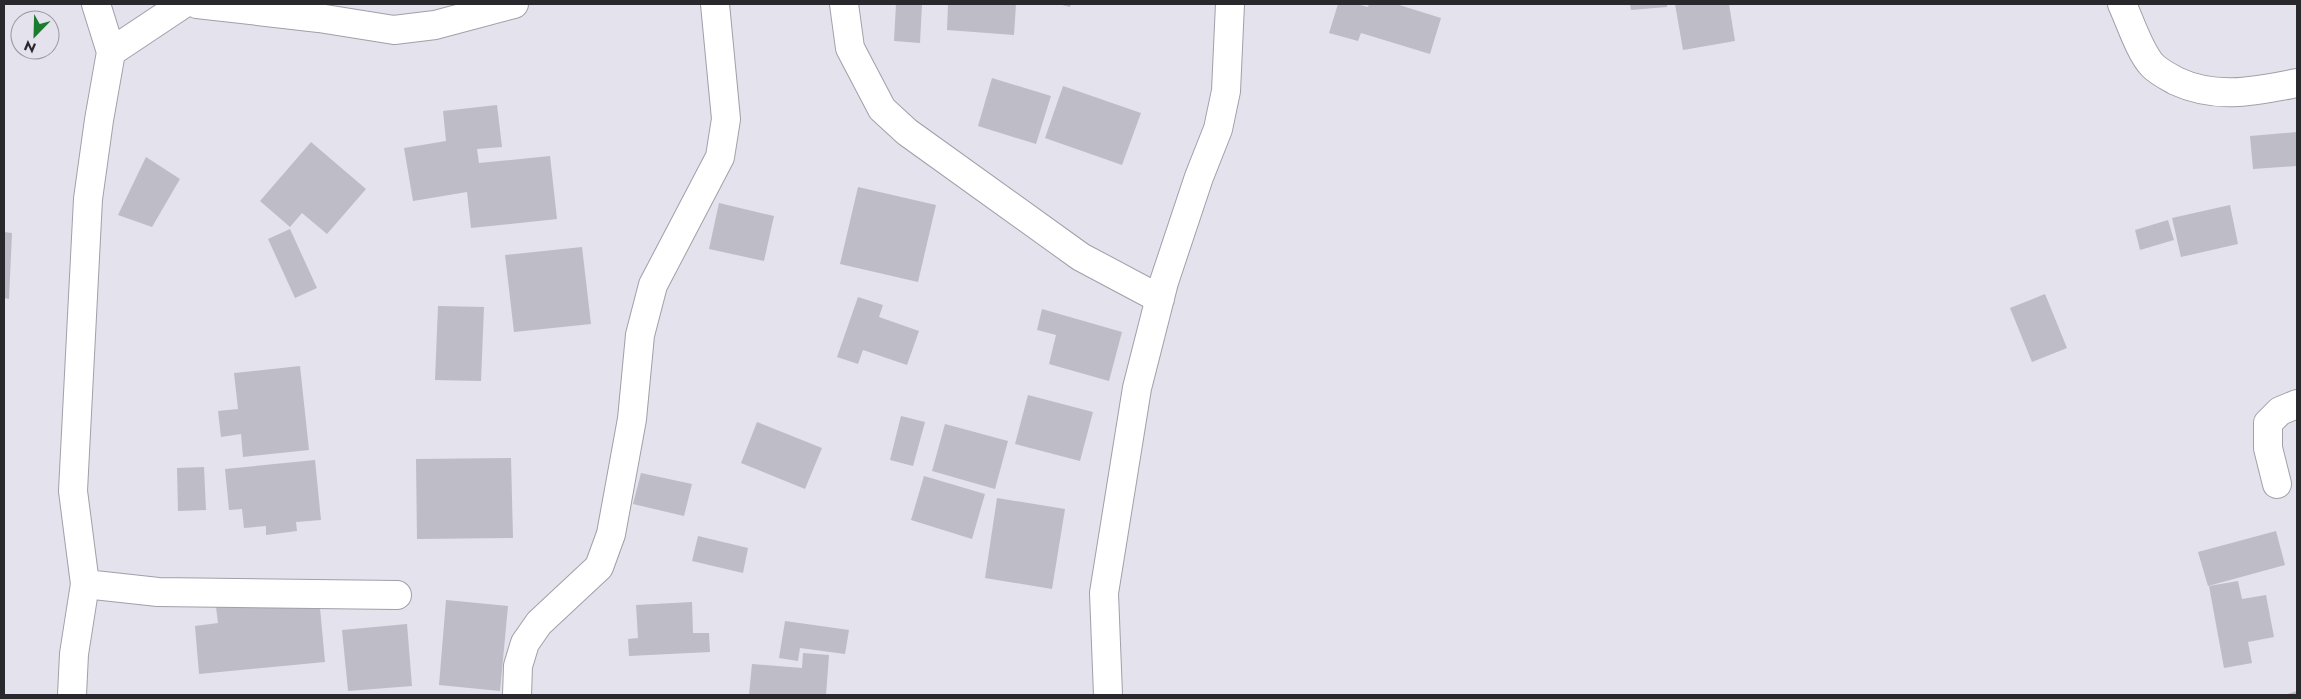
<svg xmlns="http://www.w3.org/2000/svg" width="2301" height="699" viewBox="0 0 2301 699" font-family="Jost,sans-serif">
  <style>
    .building { fill: #bebcc7 }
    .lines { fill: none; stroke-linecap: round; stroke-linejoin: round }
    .street-casing { stroke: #a09faa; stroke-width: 30 }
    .street { stroke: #fff; stroke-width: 28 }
  </style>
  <rect width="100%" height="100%" fill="#e3e2ed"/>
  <path class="building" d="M 896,4 L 922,4 L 920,43 L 894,41 Z
    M 948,4 L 1016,4 L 1014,35 L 947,30 Z
    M 1058,4 L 1071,4 L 1070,7 Z
    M 1338,4 L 1356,4 L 1368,7 L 1369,4 L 1396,4 L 1441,18 L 1430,54 L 1361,33 L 1358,41 L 1329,33 Z
    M 1630,4 L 1667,4 L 1667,7 L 1631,10 Z
    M 1675,4 L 1729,4 L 1735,41 L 1683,50 Z
    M 992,78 L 1051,96 L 1036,144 L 978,126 Z
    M 1063,86 L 1141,113 L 1122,165 L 1045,138 Z
    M 497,105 L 502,147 L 477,149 L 479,163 L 550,156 L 557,219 L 471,228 L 467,192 L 413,201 L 404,148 L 446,141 L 443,111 Z
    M 2297,132 L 2297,166 L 2253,169 L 2250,136 Z
    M 311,142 L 366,189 L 327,234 L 302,213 L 290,227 L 260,201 Z
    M 146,157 L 180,179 L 152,227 L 118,215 Z
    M 858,187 L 936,205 L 918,282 L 840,264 Z
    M 719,203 L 774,216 L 764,261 L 709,249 Z
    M 2230,205 L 2238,244 L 2181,257 L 2172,218 Z
    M 2168,220 L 2174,240 L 2140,250 L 2135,230 Z
    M 290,229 L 317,288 L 295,298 L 268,239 Z
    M 4,232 L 12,233 L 9,299 L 4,298 Z
    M 582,247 L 591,324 L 514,332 L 505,255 Z
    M 2045,294 L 2067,348 L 2032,362 L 2010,308 Z
    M 858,297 L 883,305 L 879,317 L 919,331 L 907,365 L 863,350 L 858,364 L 837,357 Z
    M 438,306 L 484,307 L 481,381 L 435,380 Z
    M 1042,309 L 1122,332 L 1109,381 L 1049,364 L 1056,335 L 1037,330 Z
    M 300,366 L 309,450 L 243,457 L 241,434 L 221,437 L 218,411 L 238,409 L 234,373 Z
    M 1028,395 L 1093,412 L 1080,461 L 1015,444 Z
    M 901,416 L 925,422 L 913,466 L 890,460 Z
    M 757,422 L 822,448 L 805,489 L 741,463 Z
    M 945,424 L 1008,441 L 995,489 L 932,471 Z
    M 511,458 L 513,538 L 417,539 L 416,459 Z
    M 315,460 L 321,520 L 296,522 L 297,531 L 266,535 L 266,526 L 244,528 L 242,509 L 229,510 L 225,469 Z
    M 204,467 L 206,510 L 178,511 L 177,468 Z
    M 641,473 L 692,484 L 684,516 L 633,504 Z
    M 924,476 L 985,494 L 972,539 L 911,520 Z
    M 997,498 L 1065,509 L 1052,589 L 985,578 Z
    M 2276,531 L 2285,565 L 2208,586 L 2198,552 Z
    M 698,536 L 748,548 L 743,573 L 692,561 Z
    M 2238,581 L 2242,599 L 2266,595 L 2274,637 L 2248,642 L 2252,663 L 2224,668 L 2209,586 Z
    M 319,597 L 325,662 L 199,674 L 195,626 L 218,623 L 216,607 Z
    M 446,600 L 508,606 L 500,691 L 439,685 Z
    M 692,602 L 693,633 L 709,633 L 710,652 L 629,656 L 628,639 L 638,638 L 636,605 Z
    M 785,621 L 849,630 L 845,654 L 800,648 L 798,661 L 779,658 Z
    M 407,624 L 412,686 L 348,691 L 342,630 Z
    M 803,653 L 829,655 L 826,695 L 749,695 L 752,664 L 802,668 Z
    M 2297,691 L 2297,695 L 2284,695 Z"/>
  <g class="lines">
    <g class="street-casing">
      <path id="street" d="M 197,4 L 319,18 L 394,30 L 435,25 L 514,4
        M 844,4 L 850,48 L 882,109 L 907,132 L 1081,257 L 1160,299
        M 2122,4 C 2130,21 2140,53 2153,66 C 2159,72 2169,77 2176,81 C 2217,100 2255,91 2297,83
        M 111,52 L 183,4
        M 2277,484 L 2268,448 L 2268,423 L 2280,411 L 2297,404
        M 85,584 L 158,592 L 397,595
        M 72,695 L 74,654 L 85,584 L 73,491 L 88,199 L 99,120 L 111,52 L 96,4
        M 517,695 L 518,666 L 525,643 L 539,623 L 599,567 L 611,534 L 632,419 L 640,335 L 653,285 L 720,157 L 726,119 L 715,4
        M 1108,695 L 1104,593 L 1137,388 L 1164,282 L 1199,177 L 1218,129 L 1226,91 L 1230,4"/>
    </g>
    <use href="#street" class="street"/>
  </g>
  <rect width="2301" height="699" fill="none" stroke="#29292d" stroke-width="10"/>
  <g transform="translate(35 35) rotate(203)"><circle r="24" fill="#e3e2ed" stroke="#9998a0"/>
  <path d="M0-4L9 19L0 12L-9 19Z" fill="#1c7c2e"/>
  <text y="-8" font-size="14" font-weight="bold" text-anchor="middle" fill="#29292d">N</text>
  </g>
</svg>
